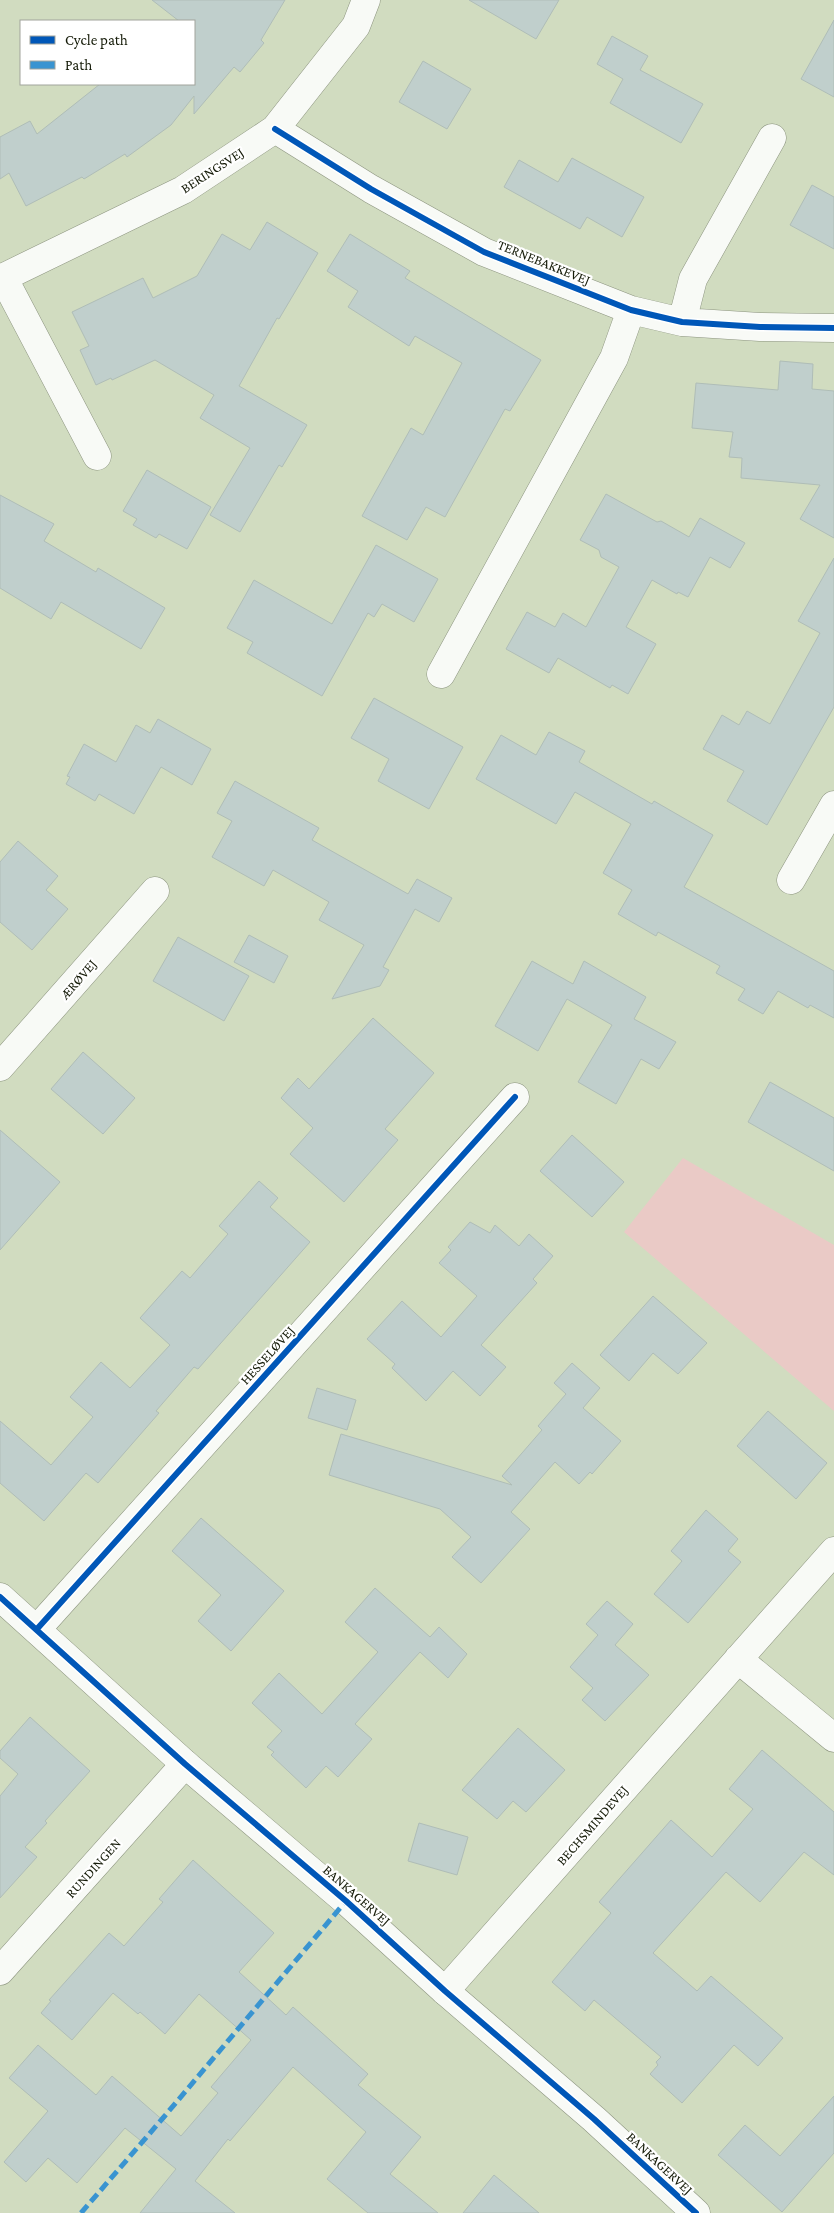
<svg xmlns="http://www.w3.org/2000/svg" width="834" height="2213" viewBox="0 0 834 2213" font-family="'Crimson Pro',serif">
  <style>
    .green { fill: #eacac6 }
    .building { fill: #c0cfcc; stroke: #afbdb7 }
    .lines { fill: none; stroke-linecap: round; stroke-linejoin: round }
    .minor-casing { stroke: #8c947f; stroke-width: 29 }
    .tertiary-casing { stroke: #8c947f; stroke-width: 29 }
    .minor { stroke: #f8faf6; stroke-width: 28 }
    .tertiary { stroke: #f8faf6; stroke-width: 28 }
    .quiet { stroke: #3994d1; stroke-width: 5; stroke-dasharray: 10 5; stroke-linecap: butt }
    .cycleway-casing { stroke: #fff; stroke-width: 9 }
    .cycleway { stroke: #0057b8; stroke-width: 6 }
    .labels { text-anchor: middle; stroke-width: 4.5; stroke-linejoin: round; paint-order: stroke }
    .street-label { font-size: 14px; fill: #151b08; stroke: #fff }
  </style>
  <rect width="100%" height="100%" fill="#d1dcc0"/>
  <path class="green" d="M 683,1158 L 834,1245 L 834,1411 L 624,1232 Z"/>
  <path class="building" d="M 152,0 L 285,0 L 261,40 L 264,43 L 240,72 L 234,67 L 194,114 L 194,96 L 171,125 L 127,157 L 125,154 L 84,179 L 82,177 L 26,206 L 9,173 L 0,179 L 0,137 L 30,121 L 37,134 L 100,84 L 194,84 L 194,21 L 179,21 Z
    M 469,0 L 559,0 L 536,39 Z
    M 834,20 L 834,97 L 801,79 Z
    M 612,36 L 648,56 L 640,70 L 703,104 L 681,143 L 610,103 L 623,79 L 597,64 Z
    M 423,61 L 471,89 L 447,129 L 399,102 Z
    M 572,158 L 644,197 L 622,237 L 587,217 L 580,229 L 504,187 L 519,160 L 558,182 Z
    M 812,185 L 834,197 L 834,249 L 790,225 Z
    M 267,222 L 318,253 L 279,319 L 277,318 L 239,386 L 307,425 L 282,467 L 279,465 L 240,532 L 210,515 L 250,448 L 200,418 L 214,395 L 155,360 L 112,380 L 111,378 L 96,385 L 80,350 L 89,346 L 72,312 L 143,278 L 153,298 L 197,276 L 222,234 L 250,250 Z
    M 350,234 L 410,271 L 405,278 L 541,360 L 510,411 L 505,409 L 445,517 L 426,507 L 407,540 L 362,516 L 411,428 L 423,435 L 462,363 L 415,336 L 409,346 L 348,307 L 358,291 L 327,271 Z
    M 780,361 L 813,364 L 812,389 L 834,391 L 834,538 L 800,519 L 820,485 L 741,478 L 742,458 L 729,457 L 733,432 L 692,428 L 696,383 L 778,390 Z
    M 147,470 L 211,507 L 187,549 L 159,534 L 156,538 L 133,525 L 137,519 L 123,511 Z
    M 606,494 L 657,522 L 661,521 L 689,537 L 700,518 L 745,543 L 730,568 L 710,557 L 688,597 L 678,592 L 677,594 L 652,580 L 626,627 L 656,644 L 628,694 L 612,685 L 610,688 L 558,658 L 549,673 L 506,649 L 527,612 L 555,627 L 563,613 L 586,627 L 619,567 L 601,557 L 599,550 L 580,540 Z
    M 0,495 L 54,524 L 44,541 L 96,572 L 98,568 L 165,608 L 141,649 L 61,602 L 51,619 L 0,588 Z
    M 376,545 L 438,579 L 414,622 L 382,604 L 374,617 L 368,613 L 322,696 L 247,653 L 253,642 L 227,628 L 254,580 L 332,624 Z
    M 834,558 L 834,707 L 767,825 L 727,801 L 744,771 L 703,749 L 722,715 L 739,725 L 747,711 L 770,724 L 820,633 L 798,621 Z
    M 374,698 L 463,747 L 429,809 L 378,781 L 389,759 L 351,738 Z
    M 158,719 L 211,749 L 192,785 L 161,767 L 134,814 L 99,794 L 95,801 L 66,784 L 70,777 L 67,776 L 84,744 L 116,762 L 136,725 L 150,733 Z
    M 549,732 L 585,751 L 579,762 L 652,804 L 654,801 L 713,835 L 684,887 L 834,971 L 834,1018 L 810,1005 L 808,1008 L 778,991 L 763,1014 L 738,1000 L 745,989 L 716,973 L 720,966 L 658,932 L 656,936 L 618,914 L 632,890 L 603,873 L 631,824 L 575,792 L 556,824 L 476,779 L 501,735 L 536,755 Z
    M 235,781 L 319,828 L 312,840 L 408,894 L 417,879 L 452,898 L 439,922 L 415,909 L 383,967 L 389,970 L 380,986 L 332,999 L 364,945 L 319,920 L 329,902 L 273,870 L 264,886 L 212,857 L 232,821 L 217,813 Z
    M 18,841 L 58,876 L 46,890 L 68,909 L 32,950 L 0,922 L 0,862 Z
    M 249,935 L 288,956 L 274,983 L 234,962 Z
    M 178,937 L 249,976 L 224,1021 L 153,981 Z
    M 532,961 L 573,984 L 584,961 L 646,997 L 634,1019 L 676,1042 L 659,1069 L 641,1059 L 616,1104 L 578,1082 L 612,1025 L 567,999 L 538,1051 L 495,1026 Z
    M 373,1018 L 434,1073 L 385,1129 L 398,1140 L 344,1202 L 290,1154 L 313,1128 L 281,1098 L 298,1078 L 309,1089 Z
    M 83,1052 L 135,1098 L 103,1134 L 51,1089 Z
    M 770,1082 L 834,1118 L 834,1171 L 748,1122 Z
    M 0,1130 L 60,1182 L 0,1250 Z
    M 572,1135 L 624,1182 L 592,1217 L 540,1171 Z
    M 259,1181 L 278,1198 L 270,1207 L 310,1242 L 198,1369 L 194,1367 L 156,1411 L 159,1413 L 98,1483 L 86,1473 L 44,1521 L 0,1483 L 0,1421 L 51,1465 L 93,1417 L 70,1397 L 101,1362 L 130,1388 L 170,1345 L 140,1318 L 182,1271 L 190,1278 L 228,1234 L 219,1226 Z
    M 470,1222 L 490,1233 L 495,1225 L 519,1246 L 529,1234 L 553,1256 L 533,1279 L 537,1283 L 481,1345 L 506,1367 L 480,1396 L 453,1371 L 426,1401 L 392,1368 L 395,1364 L 367,1339 L 402,1301 L 441,1337 L 477,1296 L 439,1263 L 451,1250 L 448,1247 Z
    M 653,1296 L 707,1343 L 678,1374 L 653,1353 L 629,1381 L 600,1355 Z
    M 572,1363 L 600,1388 L 583,1408 L 621,1441 L 592,1474 L 590,1472 L 579,1484 L 555,1462 L 511,1512 L 530,1529 L 481,1583 L 452,1557 L 471,1537 L 440,1509 L 329,1475 L 341,1434 L 512,1485 L 502,1476 L 542,1430 L 538,1426 L 566,1394 L 554,1383 Z
    M 317,1388 L 356,1400 L 347,1430 L 308,1418 Z
    M 768,1411 L 827,1463 L 796,1499 L 737,1446 Z
    M 706,1510 L 738,1539 L 728,1551 L 741,1562 L 688,1623 L 654,1594 L 682,1561 L 671,1551 Z
    M 201,1518 L 284,1591 L 231,1651 L 198,1621 L 221,1595 L 172,1551 Z
    M 375,1588 L 430,1637 L 439,1627 L 467,1654 L 448,1678 L 420,1652 L 355,1724 L 372,1739 L 338,1777 L 326,1766 L 306,1788 L 271,1755 L 274,1752 L 267,1747 L 282,1731 L 252,1703 L 279,1673 L 322,1714 L 378,1652 L 345,1622 Z
    M 607,1601 L 633,1624 L 615,1645 L 649,1675 L 605,1721 L 582,1700 L 593,1688 L 570,1667 L 598,1635 L 586,1624 Z
    M 30,1717 L 90,1771 L 45,1821 L 47,1823 L 25,1847 L 37,1857 L 0,1898 L 0,1796 L 18,1774 L 0,1758 L 0,1751 Z
    M 518,1728 L 565,1770 L 526,1812 L 513,1801 L 497,1819 L 462,1790 Z
    M 762,1750 L 834,1812 L 834,1875 L 804,1852 L 760,1902 L 726,1872 L 653,1953 L 697,1991 L 711,1976 L 783,2038 L 758,2066 L 734,2045 L 682,2103 L 650,2074 L 658,2065 L 656,2062 L 661,2057 L 594,2000 L 585,2011 L 552,1982 L 611,1913 L 599,1902 L 671,1820 L 712,1857 L 753,1809 L 729,1789 Z
    M 419,1823 L 468,1837 L 457,1875 L 408,1861 Z
    M 193,1860 L 274,1933 L 239,1972 L 286,2015 L 293,2007 L 368,2074 L 358,2085 L 421,2137 L 390,2174 L 438,2213 L 368,2213 L 327,2179 L 366,2132 L 293,2067 L 230,2141 L 228,2139 L 195,2181 L 235,2213 L 140,2213 L 176,2169 L 125,2128 L 77,2183 L 48,2158 L 26,2182 L 4,2162 L 48,2111 L 9,2078 L 38,2045 L 96,2095 L 112,2076 L 181,2136 L 218,2093 L 211,2087 L 251,2040 L 199,1994 L 165,2034 L 140,2012 L 138,2014 L 113,1993 L 72,2040 L 41,2013 L 51,2001 L 49,2000 L 109,1933 L 124,1946 L 163,1902 L 159,1899 Z
    M 834,2096 L 834,2153 L 782,2212 L 718,2155 L 745,2125 L 780,2156 Z
    M 494,2175 L 539,2213 L 463,2213 Z"/>
  <g class="lines">
    <g class="minor-casing">
      <path id="minor" d="M 275,129 L 371,189 L 484,252 L 631,310 L 682,322 L 760,327 L 834,328
        M 3,277 L 97,456
        M 0,279 L 183,190 L 275,129 L 356,26 L 366,0
        M 682,322 L 693,279 L 772,138
        M 441,674 L 614,358 L 631,310
        M 791,880 L 834,805
        M 0,1067 L 155,891
        M 37,1629 L 515,1097
        M 738,1659 L 834,1738
        M 0,1971 L 185,1764
        M 445,1991 L 834,1551"/>
    </g>
    <g class="tertiary-casing">
      <path id="tertiary" d="M 0,1597 L 185,1764 L 346,1901 L 445,1991 L 594,2119 L 696,2213"/>
    </g>
    <use href="#minor" class="minor"/>
    <use href="#tertiary" class="tertiary"/>
    <path class="quiet" d="M 81,2213 L 163,2118 L 346,1901"/>
    <g class="cycleway-casing">
      <path id="cycleway" d="M 275,129 L 371,189 L 484,252 L 631,310 L 682,322 L 760,327 L 834,328
        M 0,1597 L 185,1764 L 346,1901 L 445,1991 L 594,2119 L 696,2213
        M 37,1629 L 515,1097"/>
    </g>
    <use href="#cycleway" class="cycleway"/>
  </g>
  <g class="labels">
    <g class="street-label">
      <text transform="translate(212 170) rotate(-33)" y="5">BERINGSVEJ</text>
      <text transform="translate(544 262) rotate(22)" y="5">TERNEBAKKEVEJ</text>
      <text transform="translate(78 979) rotate(-49)" y="5">ÆRØVEJ</text>
      <text transform="translate(267 1355) rotate(-48)" y="5">HESSELØVEJ</text>
      <text transform="translate(592 1825) rotate(-49)" y="5">BECHSMINDEVEJ</text>
      <text transform="translate(93 1868) rotate(-48)" y="5">RUNDINGEN</text>
      <text transform="translate(357 1895) rotate(41)" y="5">BANKAGERVEJ</text>
      <text transform="translate(660 2163) rotate(43)" y="5">BANKAGERVEJ</text>
    </g>
  </g>
  <rect x="20" y="20" width="175" height="65" fill="#ffffff" stroke="#a1a49c"/>
  <rect x="30" y="36" width="25" height="8" fill="#0057b8" stroke="#a1a49c"/>
  <text x="65" y="45" font-size="15" fill="#151b08">Cycle path</text>
  <rect x="30" y="61" width="25" height="8" fill="#3994d1" stroke="#a1a49c"/>
  <text x="65" y="70" font-size="15" fill="#151b08">Path</text>
</svg>
